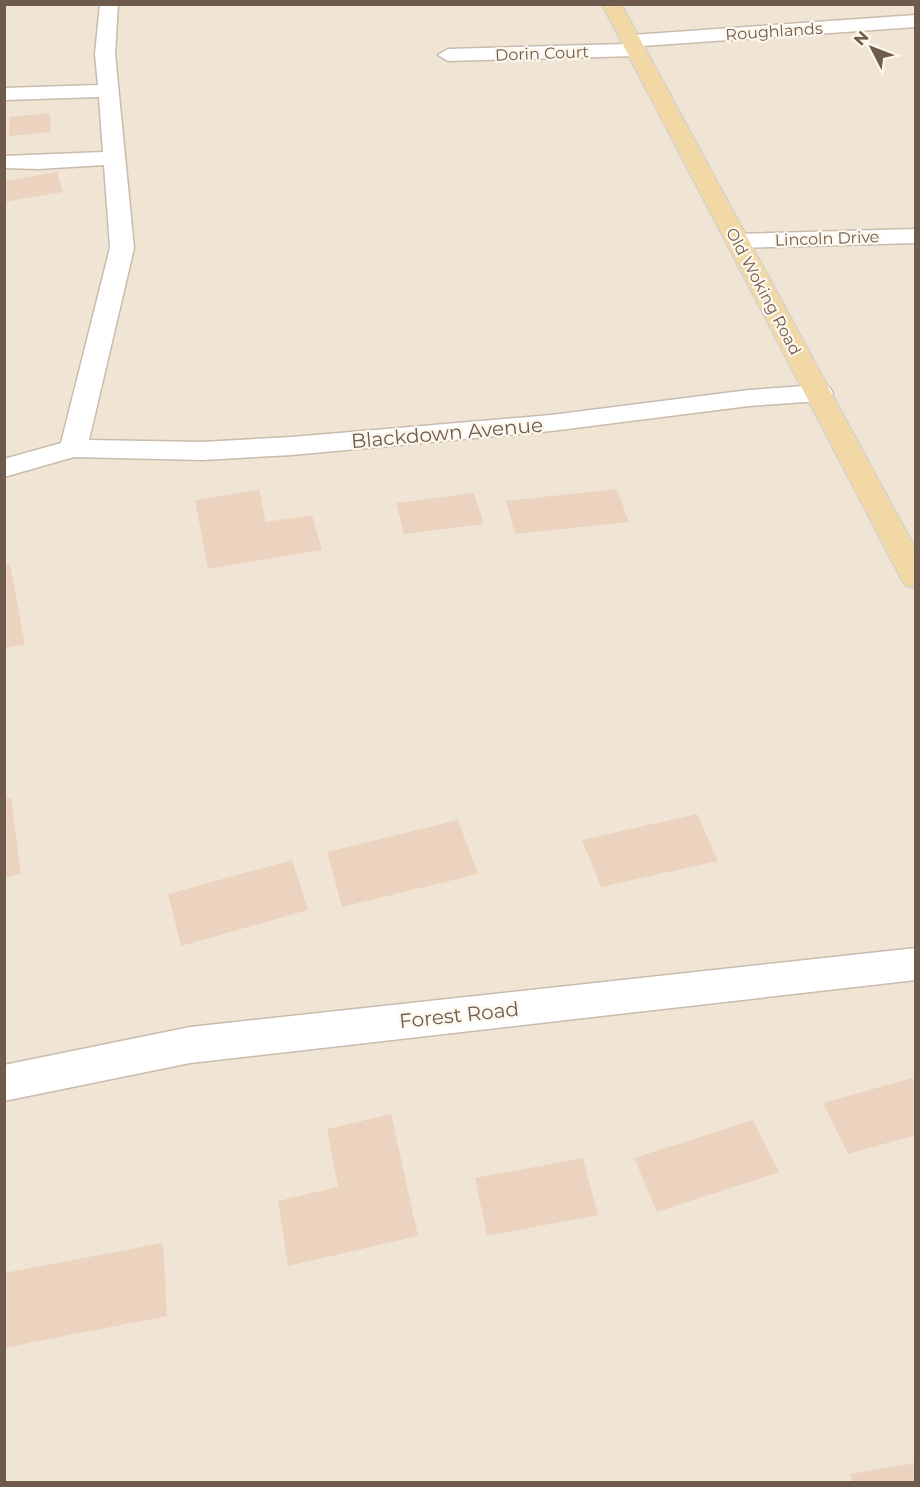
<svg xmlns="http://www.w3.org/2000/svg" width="920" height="1487" viewBox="0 0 920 1487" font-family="Montserrat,sans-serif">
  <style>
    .residential { fill: #f0e5d5 }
    .building { fill: #ecd3c0 }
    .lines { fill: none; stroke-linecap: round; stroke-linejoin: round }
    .minor-casing { stroke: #c9bbad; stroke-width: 3 }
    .major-casing { stroke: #d7d1cd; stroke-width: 3 }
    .minor { fill: #fff; fill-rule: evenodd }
    .major { fill: #f1d8a5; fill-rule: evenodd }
    .labels { text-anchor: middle; stroke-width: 4.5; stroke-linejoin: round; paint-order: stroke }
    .far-street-label { font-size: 16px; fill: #6f5b4e; stroke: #fdf7eb }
    .street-label { font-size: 20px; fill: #6f5b4e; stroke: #fdf7eb }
  </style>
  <rect width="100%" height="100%" fill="#f9f3e6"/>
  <path class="residential" d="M 5,5 L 915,5 L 915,1482 L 5,1482 Z"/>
  <path class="building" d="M 50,113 L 51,132 L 9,136 L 9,117 Z
    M 57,172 L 63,192 L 4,202 L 4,181 Z
    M 617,489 L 629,522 L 515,534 L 506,501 Z
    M 259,490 L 266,522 L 312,515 L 322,550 L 208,569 L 195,500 Z
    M 474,493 L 484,524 L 404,534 L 396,503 Z
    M 10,565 L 25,644 L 4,648 L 4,566 Z
    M 11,798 L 21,874 L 4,878 L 4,799 Z
    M 697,814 L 718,861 L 601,887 L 582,840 Z
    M 458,820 L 478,874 L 342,907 L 327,852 Z
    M 292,860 L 308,910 L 181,946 L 168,894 Z
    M 912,1078 L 916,1085 L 916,1135 L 848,1154 L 823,1103 Z
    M 391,1114 L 418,1236 L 288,1266 L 278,1201 L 338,1187 L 327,1129 Z
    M 753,1120 L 779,1172 L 657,1212 L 634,1158 Z
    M 583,1158 L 598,1215 L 487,1236 L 475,1178 Z
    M 163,1243 L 167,1316 L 4,1348 L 4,1273 Z
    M 916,1463 L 916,1482 L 853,1482 L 850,1474 Z"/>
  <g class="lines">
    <g class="minor-casing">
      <path id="minor" d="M 100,4 L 118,4 L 115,54 L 134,248 L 89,440 L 202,442 L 292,437 L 551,415 L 749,390 L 820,385 L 829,387 L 833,393 L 829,399 L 820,401 L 749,406 L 551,431 L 292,455 L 202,460 L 74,457 L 4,477 L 4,459 L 61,443 L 110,248 L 104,165 L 38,169 L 4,168 L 4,156 L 103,152 L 99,97 L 4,100 L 4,88 L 98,85 L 95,54 Z
        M 916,15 L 916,27 L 643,46 L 646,50 L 643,54 L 636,56 L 448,61 L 438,55 L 448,49 L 625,44 L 622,41 L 625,37 L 632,35 Z
        M 916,229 L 916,243 L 738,248 L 730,246 L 726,241 L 730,236 L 738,234 Z
        M 916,948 L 916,980 L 190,1063 L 4,1101 L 4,1065 L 190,1027 Z"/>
    </g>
    <g class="major-casing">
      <path id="major" d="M 602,4 L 621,4 L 916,550 L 916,588 L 905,585 L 901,578 Z"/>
    </g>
    <use href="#minor" class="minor"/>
    <use href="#major" class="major"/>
  </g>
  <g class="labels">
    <g class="far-street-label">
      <text transform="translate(774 31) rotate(-4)" y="6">Roughlands</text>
      <text transform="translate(542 53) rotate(-2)" y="6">Dorin Court</text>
      <text transform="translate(827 238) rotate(-2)" y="6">Lincoln Drive</text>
      <text transform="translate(764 291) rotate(62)" y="6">Old Woking Road</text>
    </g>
    <g class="street-label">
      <text transform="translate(447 433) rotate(-5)" y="7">Blackdown Avenue</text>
      <text transform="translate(459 1015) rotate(-6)" y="7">Forest Road</text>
    </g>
  </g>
  <rect width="920" height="1487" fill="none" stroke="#6f5b4e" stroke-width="12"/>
  <g transform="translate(872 48) rotate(312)" stroke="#fdf7eb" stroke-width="4.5" paint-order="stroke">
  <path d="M0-4.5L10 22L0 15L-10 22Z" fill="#6f5b4e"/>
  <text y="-9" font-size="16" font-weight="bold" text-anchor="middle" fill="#6f5b4e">N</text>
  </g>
</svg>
